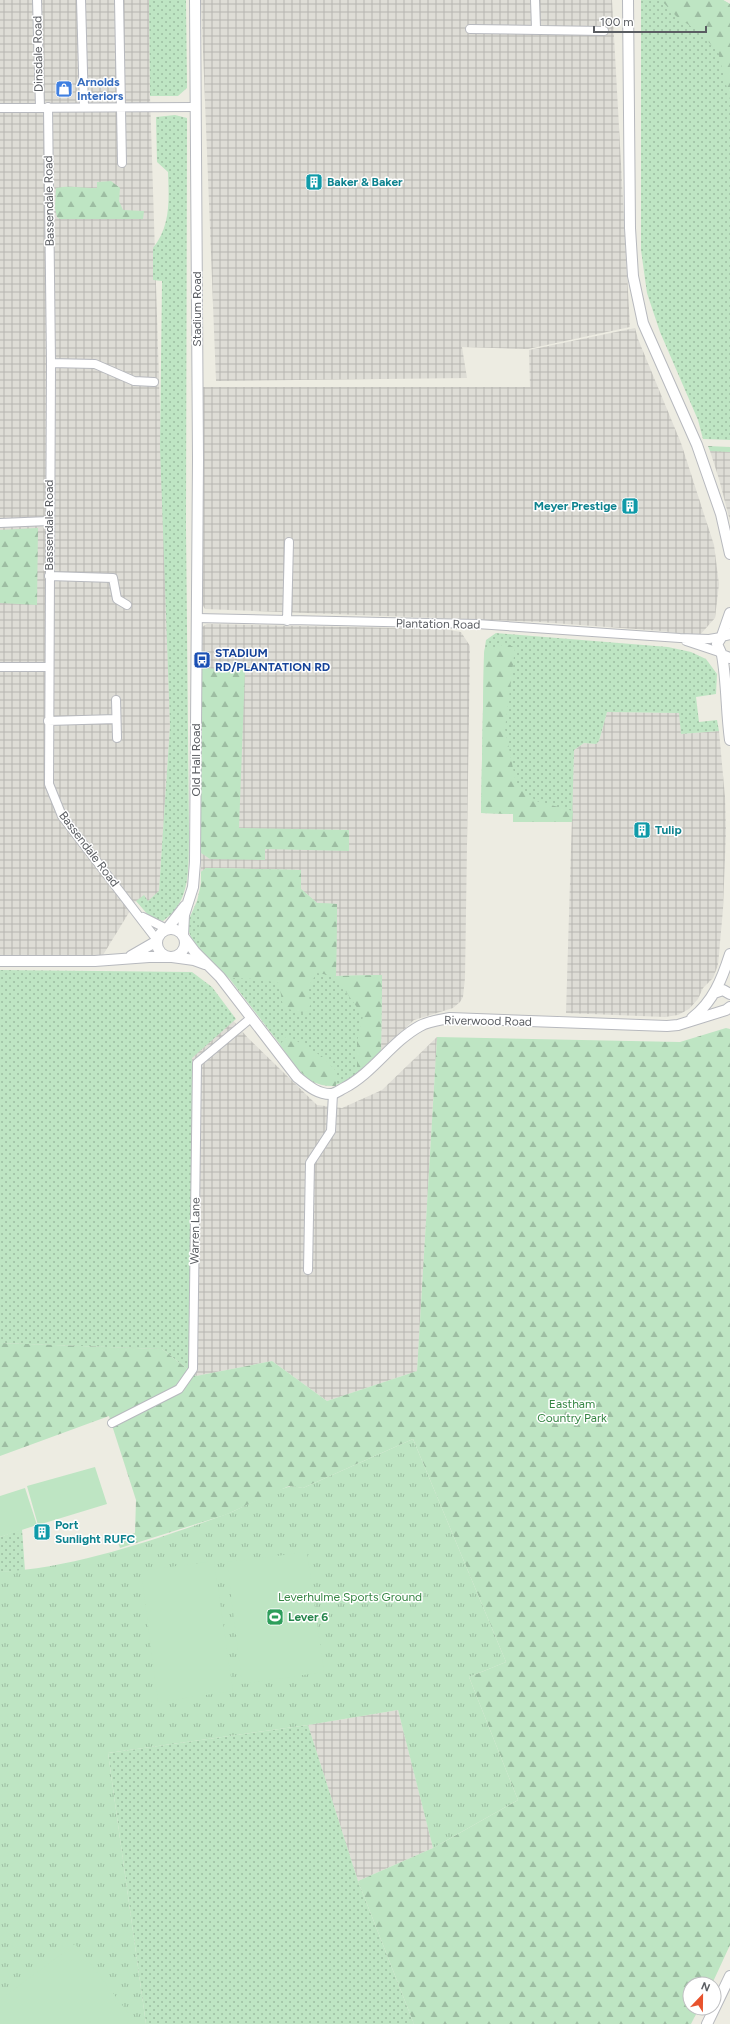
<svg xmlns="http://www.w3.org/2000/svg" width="730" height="2024" viewBox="0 0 730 2024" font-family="Figtree,sans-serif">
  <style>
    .industrial { fill: url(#industrial-grid) }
    .grass { fill: url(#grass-dots) }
    .forest { fill: url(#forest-firs) }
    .park { fill: url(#park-tufts) }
    .garden { fill: #bee5c3 }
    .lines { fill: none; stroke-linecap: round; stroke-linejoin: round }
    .minor-casing { stroke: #b7b9be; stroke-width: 10 }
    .tertiary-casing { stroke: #b7b9be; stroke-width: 12 }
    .minor { stroke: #fff; stroke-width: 8 }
    .tertiary { stroke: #fff; stroke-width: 10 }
    .labels { text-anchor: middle; stroke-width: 3; stroke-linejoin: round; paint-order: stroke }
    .street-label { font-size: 12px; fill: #5a5d62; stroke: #fff }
    .shop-label { font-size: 12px; font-weight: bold; fill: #366cbe; stroke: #fff; text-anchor: start }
    .culture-label { font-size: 12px; font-weight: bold; fill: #0d838f; stroke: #fff; text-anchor: start }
    .transit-label { font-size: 12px; font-weight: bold; fill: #164399; stroke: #fff; text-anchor: start }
    .park-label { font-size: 12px; fill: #368644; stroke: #fff }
    .leisure-label { font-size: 12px; font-weight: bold; fill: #27864d; stroke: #fff; text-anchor: start }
  </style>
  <defs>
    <pattern id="industrial-grid" width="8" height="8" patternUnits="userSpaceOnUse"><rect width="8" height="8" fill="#deddd6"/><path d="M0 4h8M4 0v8" fill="none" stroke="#b7b6b1"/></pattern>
    <pattern id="grass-dots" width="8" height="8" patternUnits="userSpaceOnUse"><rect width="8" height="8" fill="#bee5c3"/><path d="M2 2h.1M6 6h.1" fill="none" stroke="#9dbda2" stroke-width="1.8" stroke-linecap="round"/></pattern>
    <pattern id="forest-firs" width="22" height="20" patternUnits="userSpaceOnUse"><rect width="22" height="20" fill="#bee5c3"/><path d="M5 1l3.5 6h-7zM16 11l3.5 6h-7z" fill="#9dbda2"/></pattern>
    <pattern id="park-tufts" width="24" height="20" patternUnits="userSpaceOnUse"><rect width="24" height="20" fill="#bee5c3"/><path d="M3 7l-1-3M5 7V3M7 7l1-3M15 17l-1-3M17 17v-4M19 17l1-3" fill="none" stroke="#9dbda2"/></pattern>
  </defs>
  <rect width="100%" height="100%" fill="#edece2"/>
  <path class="industrial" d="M 0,0 L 149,0 L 150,96 L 170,726 L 159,892 L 148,901 L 136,901 L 103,955 L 0,955 Z
    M 201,0 L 612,0 L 630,327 L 528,349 L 462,347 L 467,378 L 216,381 Z
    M 635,328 L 638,339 L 681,443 L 714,545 L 719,584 L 715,618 L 699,636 L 662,631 L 540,622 L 205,609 L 202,604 L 203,387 L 530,387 L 529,350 Z
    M 710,451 L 730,451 L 730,521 L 719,479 Z
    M 207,624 L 444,629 L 461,632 L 470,646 L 465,978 L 463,997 L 460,1002 L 453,1008 L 414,1020 L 381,1051 L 382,975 L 335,976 L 317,903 L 301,889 L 301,870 L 206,868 L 201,872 L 201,668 L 202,627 Z
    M 607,712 L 680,713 L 681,734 L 719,731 L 725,797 L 726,831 L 723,909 L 718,965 L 713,978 L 703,988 L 698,999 L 689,1009 L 678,1015 L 665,1017 L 566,1013 L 574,750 L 584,743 L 596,744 L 599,741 Z
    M 197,978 L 248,1038 L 317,1105 L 342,1108 L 382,1090 L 437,1037 L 417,1371 L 327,1401 L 272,1361 L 196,1376 L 162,1349 L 0,1343 Z
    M 398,1710 L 433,1848 L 358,1881 L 308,1725 Z"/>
  <path class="grass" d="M 149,0 L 186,0 L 187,88 L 178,96 L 150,96 Z
    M 641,0 L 723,0 L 730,4 L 730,440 L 703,439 L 698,420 L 660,332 L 647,293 L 641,250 Z
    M 175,115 L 187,118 L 186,527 L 189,836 C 188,867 192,901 163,921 L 149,916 L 136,901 L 144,895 L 148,901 L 159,891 L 170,726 L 160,447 L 162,281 L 153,280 L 153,248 C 171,226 169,199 168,172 L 157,162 L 156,117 Z
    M 496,633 L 668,647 L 691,652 L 706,659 L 717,674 L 716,694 L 696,697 L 699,722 L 717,720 L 719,731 L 681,734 L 679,713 L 607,712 L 599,741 L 596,744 L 584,743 L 574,750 L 572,822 L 513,822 L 513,814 L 481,813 L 484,654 L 486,640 Z
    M 206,868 L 301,870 L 301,889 L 317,903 L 337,904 L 336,976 L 382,975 L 381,1051 C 357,1072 338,1100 305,1077 L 229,978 L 193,943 L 188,929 L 189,919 L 197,901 L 201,884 L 201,872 Z
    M 0,970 L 192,972 L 212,987 L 236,1019 L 192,1058 L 191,1372 L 162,1349 L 0,1343 Z
    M 22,1529 L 25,1571 L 0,1572 L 0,1537 Z
    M 308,1725 L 358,1881 L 414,2024 L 146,2024 L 108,1753 Z"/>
  <path class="forest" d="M 661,0 L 723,0 L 730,4 L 730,100 L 718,52 L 699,32 L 676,16 Z
    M 111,181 L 120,188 L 119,201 L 123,210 L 144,211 L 143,219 L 60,219 L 57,217 L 55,208 L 56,188 C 69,185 83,188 97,188 L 97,182 Z
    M 708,446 L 730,447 L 730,452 L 710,451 Z
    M 38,528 L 37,605 L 0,603 L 0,530 Z
    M 506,643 L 515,648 L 505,729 L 516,783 L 536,801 L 573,811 L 572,822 L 513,822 L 513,814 L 481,813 L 484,654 L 485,648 L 498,647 Z
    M 201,668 L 245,670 L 239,828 L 349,830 L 349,851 L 265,849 L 265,860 L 210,859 L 201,853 Z
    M 206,868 L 301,870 L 301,889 L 317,903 L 337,904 L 336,976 L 382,975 L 381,1051 L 357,1072 L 357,1042 L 363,1016 L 335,976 L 317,973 L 308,987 L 311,1012 L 300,1013 L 283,1007 L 279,983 L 256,979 L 229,978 L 200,951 L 201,872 Z
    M 726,1028 L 730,1029 L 730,1945 L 712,1984 L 690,1984 L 690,2008 L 699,2008 L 691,2024 L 414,2024 L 358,1881 L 433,1848 L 518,1800 L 469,1677 L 506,1662 L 413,1439 L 303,1488 L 289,1486 L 225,1515 L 120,1548 L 117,1539 L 135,1533 L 136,1500 L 109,1416 L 0,1456 L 0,1343 L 162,1349 L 196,1376 L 272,1361 L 327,1401 L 417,1371 L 437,1037 L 680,1042 Z
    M 287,1035 L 323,1057 L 337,1072 L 336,1086 C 306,1087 296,1066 280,1045 Z"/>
  <path class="park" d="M 413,1439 L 506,1662 L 469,1677 L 518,1800 L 433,1848 L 398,1710 L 308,1725 L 108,1753 L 146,2024 L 0,2024 L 0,1572 C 73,1568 155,1540 224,1515 C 246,1507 266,1493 288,1487 C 292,1485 298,1487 303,1488 Z"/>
  <path class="garden" d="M 95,1467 L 107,1504 L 38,1525 L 27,1486 Z
    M 25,1488 L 37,1525 L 0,1537 L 0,1496 Z
    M 307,1552 L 324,1672 L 242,1684 L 227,1562 Z
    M 214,1561 L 233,1691 L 158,1702 L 141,1571 Z
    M 75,1944 L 133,2019 L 126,2024 L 0,2024 L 0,2000 Z"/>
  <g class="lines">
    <g class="minor-casing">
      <path id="minor" d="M 37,0 L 40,107
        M 81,0 L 84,107
        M 119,0 L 122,163
        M 535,0 L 536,28
        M 470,29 L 604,31
        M 48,107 L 51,363 L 49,784 L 62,816 L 157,940
        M 0,108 L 196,107
        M 51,363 L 95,364 L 134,381 L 154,382
        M 0,523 L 49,521
        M 49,576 L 113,578 L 117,599 L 127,605
        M 196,618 L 477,624 L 680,638 L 709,639 L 721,637
        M 287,621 L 289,542
        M 686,641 L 719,652
        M 0,667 L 49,667
        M 116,700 L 117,738
        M 48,721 L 116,719
        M 143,917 L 167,929
        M 308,1270 L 310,1163 L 331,1131 L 333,1094
        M 112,1423 L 179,1389 L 193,1369 L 197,1063 L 251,1018"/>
    </g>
    <g class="tertiary-casing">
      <path id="tertiary" d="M 628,0 L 630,228 L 633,276 L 643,323 L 697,445 L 721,514 L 730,554
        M 730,634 L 722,636 L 717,644 L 722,655 L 730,658
        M 722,636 L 730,613
        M 722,655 C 727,683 726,711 730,740
        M157 943a14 14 0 1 1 28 0a14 14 0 1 1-28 0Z
        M 167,929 L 185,906
        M 183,935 L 184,915 L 193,887 L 195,862 L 198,459 L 195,0
        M 183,936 L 195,952 L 220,977 L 297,1077 C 307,1085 318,1095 332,1094 C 336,1093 340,1090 344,1088 C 373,1073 391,1042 420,1026 C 429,1021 440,1020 450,1018 L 667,1026 L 678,1025 L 726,1010 L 730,1007
        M 131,956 L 157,941
        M 172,957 L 194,960 L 205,964
        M 0,961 L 95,961 L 149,957 L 170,957
        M 714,993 L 723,990 L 730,994
        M 692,1018 C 713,1002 722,979 730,954
        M 707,2024 L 730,1976"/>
    </g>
    <use href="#minor" class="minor"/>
    <use href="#tertiary" class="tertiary"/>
  </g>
  <defs>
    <g id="shop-square" transform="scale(0.9)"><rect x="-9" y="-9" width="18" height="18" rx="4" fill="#3f7fe0" stroke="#fff"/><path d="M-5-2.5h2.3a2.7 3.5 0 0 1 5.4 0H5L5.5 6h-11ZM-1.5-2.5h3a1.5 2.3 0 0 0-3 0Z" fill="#fff"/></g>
    <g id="building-square" transform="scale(0.9)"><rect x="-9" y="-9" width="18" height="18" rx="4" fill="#0f9aa8" stroke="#fff"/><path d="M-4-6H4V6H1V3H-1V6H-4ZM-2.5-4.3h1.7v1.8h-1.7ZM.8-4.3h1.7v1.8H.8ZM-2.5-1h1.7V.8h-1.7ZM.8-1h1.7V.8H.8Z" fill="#fff"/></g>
    <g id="bus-square" transform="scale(0.9)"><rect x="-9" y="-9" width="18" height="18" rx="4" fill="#1a4fb4" stroke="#fff"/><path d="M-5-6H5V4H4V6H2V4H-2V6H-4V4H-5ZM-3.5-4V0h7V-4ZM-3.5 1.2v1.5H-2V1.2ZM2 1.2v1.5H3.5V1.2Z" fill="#fff"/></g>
    <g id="stadium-square" transform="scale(0.9)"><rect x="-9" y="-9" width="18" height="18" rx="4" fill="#2e9e5b" stroke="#fff"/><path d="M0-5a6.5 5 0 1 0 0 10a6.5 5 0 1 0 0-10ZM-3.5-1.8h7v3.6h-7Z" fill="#fff"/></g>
  </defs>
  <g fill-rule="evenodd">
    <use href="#shop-square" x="64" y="89"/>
    <use href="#building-square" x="314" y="182"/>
    <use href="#building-square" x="630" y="506"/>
    <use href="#bus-square" x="202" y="660"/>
    <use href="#building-square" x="642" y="830"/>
    <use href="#building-square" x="42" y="1532"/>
    <use href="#stadium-square" x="275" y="1617"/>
  </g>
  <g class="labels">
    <g class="street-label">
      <text transform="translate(38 54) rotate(-91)" y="4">Dinsdale Road</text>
      <text transform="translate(49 201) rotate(-91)" y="4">Bassendale Road</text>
      <text transform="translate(197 309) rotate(-90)" y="4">Stadium Road</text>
      <text transform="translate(49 525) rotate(-90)" y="4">Bassendale Road</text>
      <text transform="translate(438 624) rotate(1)" y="4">Plantation Road</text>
      <text transform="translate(196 760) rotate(-90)" y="4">Old Hall Road</text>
      <text transform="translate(89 849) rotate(53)" y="4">Bassendale Road</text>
      <text transform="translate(488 1021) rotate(1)" y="4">Riverwood Road</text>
      <text transform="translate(195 1231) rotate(-89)" y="4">Warren Lane</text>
    </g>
    <g class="shop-label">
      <text x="77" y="86">Arnolds<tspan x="77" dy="14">Interiors</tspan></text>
    </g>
    <g class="culture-label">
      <text x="327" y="186">Baker &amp; Baker</text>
      <text x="617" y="510" text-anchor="end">Meyer Prestige</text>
      <text x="655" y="834">Tulip</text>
      <text x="55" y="1529">Port<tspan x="55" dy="14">Sunlight RUFC</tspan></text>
    </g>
    <g class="transit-label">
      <text x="215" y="657">STADIUM<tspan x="215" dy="14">RD/PLANTATION RD</tspan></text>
    </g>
    <g class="park-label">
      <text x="572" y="1408">Eastham<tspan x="572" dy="14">Country Park</tspan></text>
      <text x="350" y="1601">Leverhulme Sports Ground</text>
    </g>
    <g class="leisure-label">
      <text x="288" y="1621">Lever 6</text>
    </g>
  </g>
  <g transform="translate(702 1996) rotate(22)"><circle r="19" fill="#ffffff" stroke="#bdbec0"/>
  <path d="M0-3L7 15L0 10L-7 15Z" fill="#e8532d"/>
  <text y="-6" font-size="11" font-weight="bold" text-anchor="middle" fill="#5a5d62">N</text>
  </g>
  <path d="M594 26v6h112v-6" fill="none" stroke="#5a5d62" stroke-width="2"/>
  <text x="600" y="26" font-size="12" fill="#5a5d62" stroke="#ffffff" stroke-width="3" paint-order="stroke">100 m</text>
</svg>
